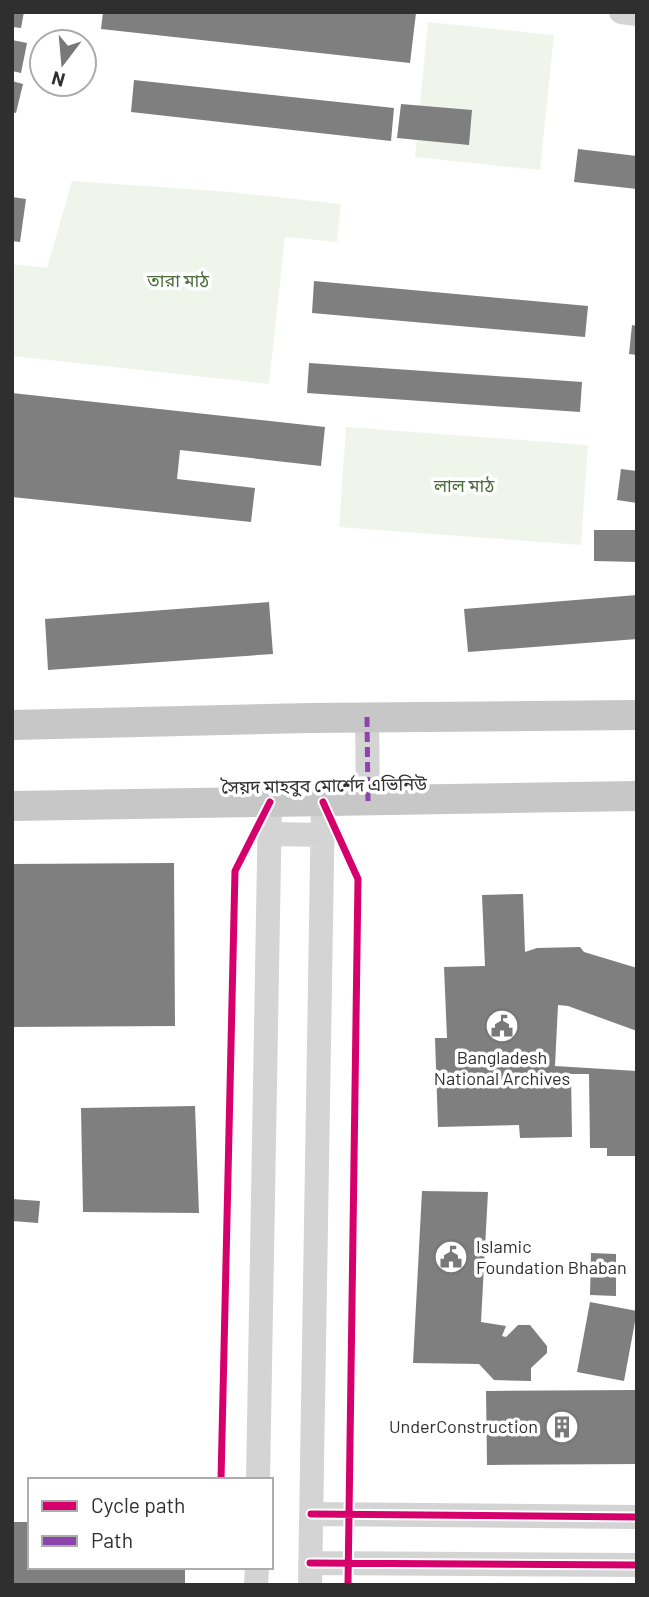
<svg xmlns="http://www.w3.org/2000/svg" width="649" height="1597" viewBox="0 0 649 1597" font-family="Barlow,'Noto Sans Bengali',sans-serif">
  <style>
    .green { fill: #f0f5ec }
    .building { fill: #7f7f7f }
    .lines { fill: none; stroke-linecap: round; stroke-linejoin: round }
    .minor { stroke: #d4d4d4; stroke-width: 24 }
    .major { stroke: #c7c7c7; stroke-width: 30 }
    .quiet { stroke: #8e44ad; stroke-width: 5; stroke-dasharray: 10 5; stroke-linecap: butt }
    .cycleway-casing { stroke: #fff; stroke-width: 11 }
    .cycleway { stroke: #d6006c; stroke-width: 7 }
    .labels { text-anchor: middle; stroke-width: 7; stroke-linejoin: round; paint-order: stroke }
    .park-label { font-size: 18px; fill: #496d3a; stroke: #fff }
    .street-label { font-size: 18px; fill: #2f2f2f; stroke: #fff }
    .poi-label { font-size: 18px; fill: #2f2f2f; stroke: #fff }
  </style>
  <rect width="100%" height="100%" fill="#fff"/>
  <path class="green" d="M 428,22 L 554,35 L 540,170 L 415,157 Z
    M 72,181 L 231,192 L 341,204 L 337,242 L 285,237 L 269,384 L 12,356 L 12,264 L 47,268 Z
    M 346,427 L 588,445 L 581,545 L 339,527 Z"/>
  <path class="building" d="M 12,12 L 24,12 L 21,28 L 12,27 Z
    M 103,12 L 404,12 L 416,13 L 410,63 L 101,29 Z
    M 12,40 L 27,43 L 21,73 L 12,71 Z
    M 134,80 L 394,108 L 391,141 L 131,112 Z
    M 12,81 L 23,84 L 16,113 L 12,112 Z
    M 401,104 L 472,110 L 469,145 L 397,138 Z
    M 578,149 L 637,156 L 637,189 L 574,182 Z
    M 12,197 L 26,199 L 20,242 L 12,241 Z
    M 314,281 L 588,306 L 585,337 L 312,313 Z
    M 632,325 L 637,326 L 637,355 L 629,354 Z
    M 309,363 L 582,382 L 580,412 L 307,393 Z
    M 12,393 L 325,427 L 321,466 L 180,450 L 177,479 L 255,488 L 251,522 L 12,497 Z
    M 621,469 L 637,471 L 637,503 L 617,500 Z
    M 594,530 L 637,530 L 637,562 L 594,561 Z
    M 637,595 L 637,639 L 468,652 L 464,609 Z
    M 269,602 L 273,654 L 48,670 L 45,619 Z
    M 174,863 L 175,1026 L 12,1027 L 12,864 Z
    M 523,894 L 525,952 L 537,948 L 580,947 L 584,952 L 637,968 L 637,1031 L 568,1006 L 558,1005 L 555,1066 L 637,1071 L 636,1156 L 607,1156 L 607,1148 L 590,1148 L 589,1074 L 571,1074 L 572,1137 L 520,1138 L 519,1125 L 438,1127 L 435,1038 L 447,1038 L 444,967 L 485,966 L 482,895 Z
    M 195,1106 L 199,1213 L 83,1212 L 81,1108 Z
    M 422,1191 L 488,1192 L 481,1322 L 506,1326 L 502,1336 L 506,1337 L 518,1325 L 530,1325 L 547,1346 L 547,1353 L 531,1368 L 531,1381 L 494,1380 L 479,1364 L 413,1363 Z
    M 12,1199 L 40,1201 L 38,1223 L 12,1221 Z
    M 591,1253 L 616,1254 L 616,1296 L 590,1295 Z
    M 590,1302 L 637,1311 L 624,1381 L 577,1372 Z
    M 637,1390 L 637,1464 L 487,1465 L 486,1391 Z
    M 12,1522 L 30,1522 L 30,1567 L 185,1567 L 185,1585 L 12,1585 Z"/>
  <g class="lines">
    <path class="minor" d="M 621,12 L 637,14
      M 367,717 L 368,801
      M 269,834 L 323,835
      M 258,1480 L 270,802
      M 311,1514 L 637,1517
      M 310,1563 L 637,1565
      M 256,1585 L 257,1567
      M 310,1585 L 323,802"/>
    <path class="major" d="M 12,725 L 310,718 L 637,715
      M 12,806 L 637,796"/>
    <path class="quiet" d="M 367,717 L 368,801"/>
    <g class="cycleway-casing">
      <path id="cycleway" d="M 323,802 L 358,879 L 348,1585
        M 221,1480 L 235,871 L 270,802
        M 311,1514 L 637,1517
        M 310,1563 L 637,1565"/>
    </g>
    <use href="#cycleway" class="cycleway"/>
  </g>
  <defs>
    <g id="civic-ring" transform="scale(1.75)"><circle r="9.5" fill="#fff" stroke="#787878" stroke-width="1.5"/><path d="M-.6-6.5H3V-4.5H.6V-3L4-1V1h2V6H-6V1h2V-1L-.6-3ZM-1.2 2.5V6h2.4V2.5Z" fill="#787878"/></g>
    <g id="building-ring" transform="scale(1.75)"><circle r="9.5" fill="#fff" stroke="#787878" stroke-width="1.5"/><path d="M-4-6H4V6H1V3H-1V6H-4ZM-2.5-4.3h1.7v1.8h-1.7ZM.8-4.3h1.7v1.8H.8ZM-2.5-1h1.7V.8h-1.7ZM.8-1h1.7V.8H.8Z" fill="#787878"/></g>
  </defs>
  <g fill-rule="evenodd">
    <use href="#civic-ring" x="502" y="1026"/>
    <use href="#civic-ring" x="451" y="1257"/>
    <use href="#building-ring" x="562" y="1427"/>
  </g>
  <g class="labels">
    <g class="park-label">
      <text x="178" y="287">তারা মাঠ</text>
      <text x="464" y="492">লাল মাঠ</text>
    </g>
    <g class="street-label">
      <text transform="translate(324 786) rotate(-1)" y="6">সৈয়দ মাহবুব মোর্শেদ এভিনিউ</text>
    </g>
    <g class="poi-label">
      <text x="502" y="1064">Bangladesh<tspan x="502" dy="21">National Archives</tspan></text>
      <text x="476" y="1253" text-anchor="start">Islamic<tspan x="476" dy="21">Foundation Bhaban</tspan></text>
      <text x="538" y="1433" text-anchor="end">UnderConstruction</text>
    </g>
  </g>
  <rect width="649" height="1597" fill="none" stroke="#2f2f2f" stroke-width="28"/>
  <rect x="28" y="1478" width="245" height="91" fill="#ffffff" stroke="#acacac" stroke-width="2"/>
  <rect x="42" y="1501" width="35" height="10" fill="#d6006c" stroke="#acacac" stroke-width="2"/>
  <text x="91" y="1513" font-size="21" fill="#2f2f2f">Cycle path</text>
  <rect x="42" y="1536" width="35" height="10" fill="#8e44ad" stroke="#acacac" stroke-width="2"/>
  <text x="91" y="1548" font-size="21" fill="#2f2f2f">Path</text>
  <g transform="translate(63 63) rotate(196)"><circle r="33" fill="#ffffff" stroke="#acacac" stroke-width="2"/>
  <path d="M0-5L12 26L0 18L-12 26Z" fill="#787878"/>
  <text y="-10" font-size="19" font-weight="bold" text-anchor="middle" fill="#2f2f2f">N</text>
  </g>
</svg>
